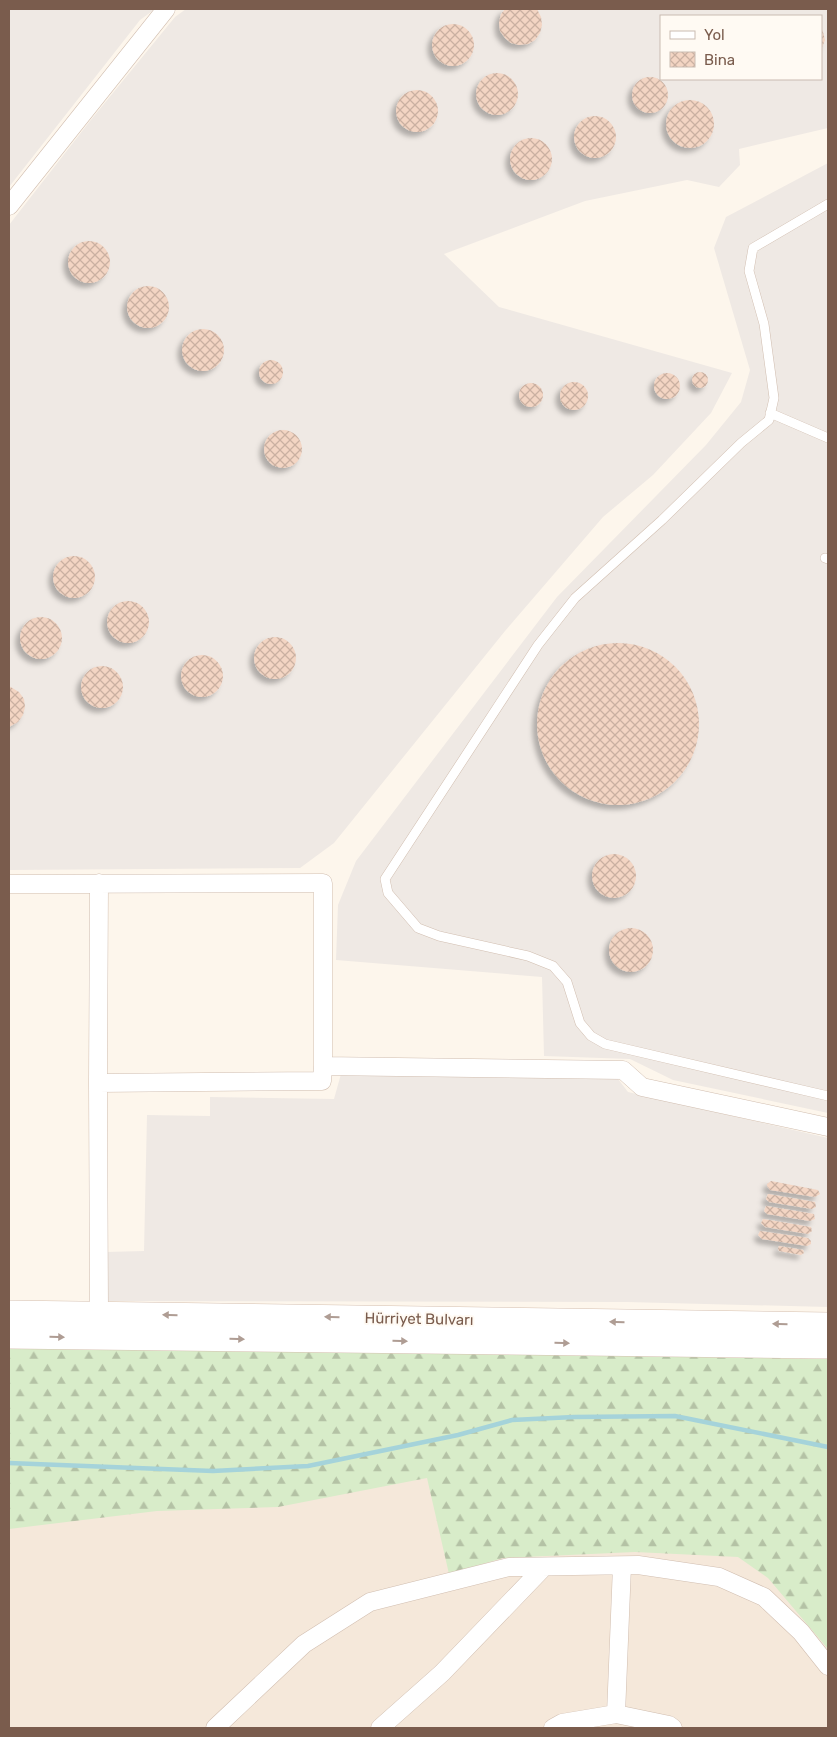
<svg xmlns="http://www.w3.org/2000/svg" width="837" height="1737" viewBox="0 0 837 1737" font-family="Rubik,sans-serif">
  <style>
    .residential { fill: #f5e8da }
    .industrial { fill: #efe9e4; fill-rule: evenodd }
    .forest { fill: url(#forest-firs) }
    .lines { fill: none; stroke-linecap: round; stroke-linejoin: round }
    .stream { stroke: #a5d3da; stroke-width: 4.5 }
    .building { fill: url(#building-cross-hatch); filter: url(#shadow) }
    .lane-casing { stroke: #d1beb0; stroke-width: 10 }
    .street-casing { stroke: #d1beb0; stroke-width: 19 }
    .secondary-casing { stroke: #d6c0b0; stroke-width: 26 }
    .lane { stroke: #fff; stroke-width: 9 }
    .street { stroke: #fff; stroke-width: 18 }
    .secondary { stroke: #fff; stroke-width: 25 }
    .oneway { fill: #af9d94 }
    .labels { text-anchor: middle; stroke-width: 4; stroke-linejoin: round; paint-order: stroke }
    .street-label { font-size: 15px; fill: #7a5c4d; stroke: #fffaf3 }
  </style>
  <defs>
    <pattern id="forest-firs" width="22" height="20" patternUnits="userSpaceOnUse" patternTransform="scale(1.25)"><rect width="22" height="20" fill="#d8ecc9"/><path d="M5 1l3.5 6h-7zM16 11l3.5 6h-7z" fill="#b4c2a5"/></pattern>
    <pattern id="building-cross-hatch" width="8" height="8" patternUnits="userSpaceOnUse" patternTransform="scale(1.25)"><rect width="8" height="8" fill="#f3d5c3"/><path d="M0 0l8 8M0 8l8-8" fill="none" stroke="#cab0a1"/></pattern>
    <filter id="shadow"><feDropShadow dx="-4.5" dy="4.5" stdDeviation="2.5" flood-color="#0004"/></filter>
  </defs>
  <rect width="100%" height="100%" fill="#fdf6ec"/>
  <path class="residential" d="M 9,1348 L 828,1359 L 828,1728 L 9,1728 Z"/>
  <path class="industrial" d="M 9,9 L 155,9 L 140,20 L 9,187 Z
    M 186,9 L 828,9 L 828,128 L 739,149 L 740,165 L 719,187 L 687,180 L 585,201 L 444,254 L 499,307 L 732,373 L 711,413 L 653,475 L 603,517 L 505,631 L 334,843 L 300,868 L 9,870 L 9,225 L 90,121 L 175,17 ZM 661,16 L 821,16 L 821,79 L 661,79 Z
    M 828,163 L 828,1113 L 673,1080 L 630,1059 L 544,1056 L 542,977 L 336,960 L 338,905 L 356,861 L 557,597 L 706,445 L 741,402 L 750,370 L 714,248 L 726,217 Z
    M 341,1074 L 618,1079 L 628,1092 L 828,1138 L 828,1307 L 627,1302 L 108,1301 L 106,1252 L 144,1251 L 147,1115 L 210,1116 L 210,1097 L 334,1099 Z"/>
  <path class="forest" d="M 9,1348 L 388,1352 L 828,1359 L 828,1649 L 768,1578 L 738,1557 L 635,1552 L 503,1558 L 449,1574 L 427,1478 L 278,1507 L 157,1511 L 9,1529 Z"/>
  <g class="lines">
    <path class="stream" d="M 9,1463 L 213,1471 L 308,1466 L 458,1435 L 512,1420 L 574,1417 L 675,1416 L 828,1447"/>
  </g>
  <path class="building" d="M 505,9 L 537,9 L 541,17 L 542,25 L 540,33 L 535,40 L 528,44 L 519,45 L 511,43 L 505,38 L 500,31 L 499,22 L 501,14 Z
    M432 45a21 21 0 1 1 42 0a21 21 0 1 1-42 0Z
    M 821,27 L 823,32 L 825,40 L 821,50 Z
    M476 94a21 21 0 1 1 42 0a21 21 0 1 1-42 0Z
    M632 95a18 18 0 1 1 36 0a18 18 0 1 1-36 0Z
    M396 111a21 21 0 1 1 42 0a21 21 0 1 1-42 0Z
    M666 124a24 24 0 1 1 48 0a24 24 0 1 1-48 0Z
    M574 137a21 21 0 1 1 42 0a21 21 0 1 1-42 0Z
    M510 159a21 21 0 1 1 42 0a21 21 0 1 1-42 0Z
    M68 262a21 21 0 1 1 42 0a21 21 0 1 1-42 0Z
    M127 307a21 21 0 1 1 42 0a21 21 0 1 1-42 0Z
    M182 350a21 21 0 1 1 42 0a21 21 0 1 1-42 0Z
    M259 372a12 12 0 1 1 24 0a12 12 0 1 1-24 0Z
    M692 380a8 8 0 1 1 16 0a8 8 0 1 1-16 0Z
    M654 386a13 13 0 1 1 26 0a13 13 0 1 1-26 0Z
    M560 396a14 14 0 1 1 28 0a14 14 0 1 1-28 0Z
    M519 395a12 12 0 1 1 24 0a12 12 0 1 1-24 0Z
    M264 449a19 19 0 1 1 38 0a19 19 0 1 1-38 0Z
    M53 577a21 21 0 1 1 42 0a21 21 0 1 1-42 0Z
    M107 622a21 21 0 1 1 42 0a21 21 0 1 1-42 0Z
    M20 638a21 21 0 1 1 42 0a21 21 0 1 1-42 0Z
    M254 658a21 21 0 1 1 42 0a21 21 0 1 1-42 0Z
    M537 724a81 81 0 1 1 162 0a81 81 0 1 1-162 0Z
    M181 676a21 21 0 1 1 42 0a21 21 0 1 1-42 0Z
    M81 687a21 21 0 1 1 42 0a21 21 0 1 1-42 0Z
    M 9,686 L 19,692 L 24,699 L 25,707 L 23,715 L 18,722 L 9,727 Z
    M592 876a22 22 0 1 1 44 0a22 22 0 1 1-44 0Z
    M609 950a22 22 0 1 1 44 0a22 22 0 1 1-44 0Z
    M 771,1181 L 818,1190 L 820,1194 L 815,1197 L 770,1190 L 767,1186 L 767,1184 Z
    M 768,1194 L 815,1202 L 816,1207 L 812,1209 L 769,1202 L 766,1199 Z
    M 766,1206 L 814,1214 L 815,1219 L 810,1221 L 767,1214 L 764,1211 Z
    M 763,1219 L 811,1227 L 812,1231 L 808,1234 L 765,1227 L 761,1223 Z
    M 760,1231 L 808,1238 L 811,1241 L 811,1244 L 807,1246 L 762,1239 L 758,1235 Z
    M 779,1246 L 803,1250 L 804,1253 L 801,1255 L 779,1251 L 778,1249 Z"/>
  <g class="lines">
    <g class="lane-casing">
      <path id="lane" d="M 828,204 L 753,248 L 749,271 L 764,324 L 774,398 L 769,420 L 741,443 L 662,520 L 575,598 L 538,645 L 385,879 L 388,893 L 418,928 L 439,936 L 528,956 L 553,966 L 567,982 L 580,1023 L 591,1036 L 605,1044 L 828,1096
        M 770,413 L 828,438
        M 825,558 L 828,559"/>
    </g>
    <g class="street-casing">
      <path id="street" d="M 9,206 L 166,9
        M 99,883 L 98,1083 L 99,1314 L 101,1325
        M 9,884 L 323,883 L 323,1066 L 623,1070 L 642,1087 L 828,1127
        M 98,1083 L 322,1081 L 323,1066
        M 616,1714 L 622,1566
        M 215,1728 L 304,1644 L 370,1602 L 509,1567 L 638,1565 L 719,1577 L 764,1597 L 801,1632 L 828,1666
        M 380,1728 L 442,1673 L 544,1567
        M 553,1728 L 562,1723 L 616,1714 L 669,1725 L 673,1728"/>
    </g>
    <g class="secondary-casing">
      <path id="secondary" d="M 9,1313 L 828,1325
        M 9,1336 L 828,1346"/>
    </g>
    <use href="#lane" class="lane"/>
    <use href="#street" class="street"/>
    <use href="#secondary" class="secondary"/>
  </g>
  <defs><path id="oneway-solid" d="M-6-.8H1V-3.2L6.5 0L1 3.2V.8H-6Z" transform="scale(1.25)"/></defs>
  <g class="oneway">
    <use href="#oneway-solid" transform="translate(170 1315) rotate(-179)"/>
    <use href="#oneway-solid" transform="translate(332 1317) rotate(-179)"/>
    <use href="#oneway-solid" transform="translate(617 1322) rotate(-179)"/>
    <use href="#oneway-solid" transform="translate(780 1324) rotate(-179)"/>
    <use href="#oneway-solid" transform="translate(57 1337) rotate(1)"/>
    <use href="#oneway-solid" transform="translate(237 1339) rotate(1)"/>
    <use href="#oneway-solid" transform="translate(400 1341) rotate(1)"/>
    <use href="#oneway-solid" transform="translate(562 1343) rotate(1)"/>
  </g>
  <g class="labels">
    <g class="street-label">
      <text transform="translate(419 1319) rotate(1)" y="5">Hürriyet Bulvarı</text>
    </g>
  </g>
  <rect width="837" height="1737" fill="none" stroke="#7a5c4d" stroke-width="20"/>
  <rect x="660" y="15" width="162" height="65" fill="#fffaf3" stroke="#cabbb1"/>
  <rect x="670" y="31" width="25" height="8" fill="#ffffff" stroke="#cabbb1"/>
  <text x="704" y="40" font-size="15" fill="#7a5c4d">Yol</text>
  <rect x="670" y="52" width="25" height="15" fill="url(#building-cross-hatch)" stroke="#cabbb1"/>
  <text x="704" y="65" font-size="15" fill="#7a5c4d">Bina</text>
</svg>
